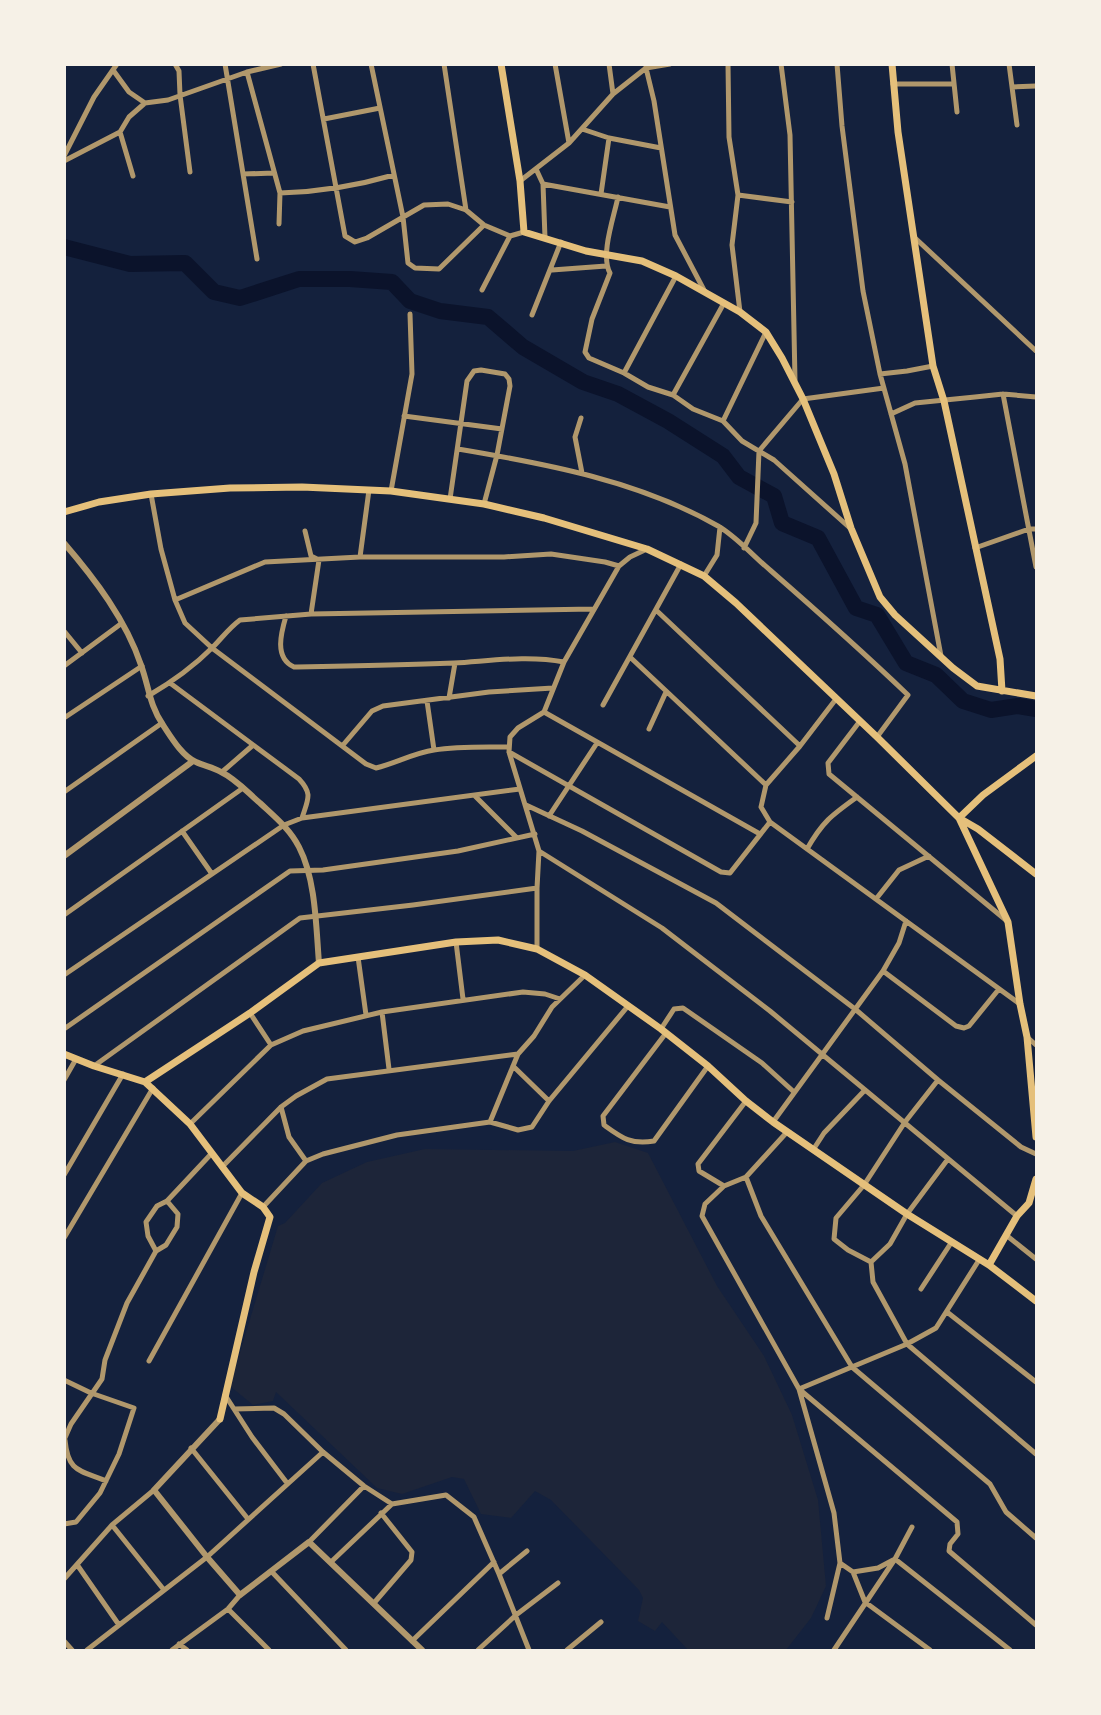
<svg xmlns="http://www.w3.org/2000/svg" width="1101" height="1715" viewBox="0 0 1101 1715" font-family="Signika,sans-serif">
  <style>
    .green { fill: #1d2539 }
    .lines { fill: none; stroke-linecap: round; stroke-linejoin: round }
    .river { stroke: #0b132b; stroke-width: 16 }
    .minor { stroke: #b1986c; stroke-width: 5 }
    .tertiary { stroke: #b1986c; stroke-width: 6 }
    .secondary { stroke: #e5c07b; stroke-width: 7 }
  </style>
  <rect width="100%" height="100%" fill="#14213d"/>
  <path class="green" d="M 615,1142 L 648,1153 L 717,1286 L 764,1356 L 792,1415 L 818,1500 L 826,1586 L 811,1618 L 786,1650 L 688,1650 L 662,1622 L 655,1631 L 638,1621 L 643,1598 L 639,1590 L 551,1500 L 535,1491 L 511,1518 L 481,1514 L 464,1479 L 452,1477 L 402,1494 L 377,1488 L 276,1392 L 273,1401 L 253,1405 L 230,1386 L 278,1226 L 285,1223 L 322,1183 L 367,1162 L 425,1149 L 573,1151 Z"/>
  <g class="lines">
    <path class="river" d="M 64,247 L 130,264 L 185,263 L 214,292 L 240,298 L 299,279 L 350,279 L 392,282 L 410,301 L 440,311 L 488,317 L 523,347 L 583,382 L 618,394 L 668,421 L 723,456 L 739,477 L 774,496 L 782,523 L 818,538 L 856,608 L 877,615 L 906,663 L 936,675 L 963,701 L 991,710 L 1018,706 L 1036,709"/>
    <path class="minor" d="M 175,64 L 179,71 L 180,95 L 190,172
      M 225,64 L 257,259
      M 313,64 L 345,236 L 355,242 L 367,238 L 424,205 L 448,204 L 466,210 L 484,225 L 510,236 L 524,232
      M 371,64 L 403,217 L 408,263 L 415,268 L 439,269 L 484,225
      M 444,64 L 466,210
      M 555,64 L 569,143
      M 609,64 L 613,94
      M 670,64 L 646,68 L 654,101 L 675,235 L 705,292
      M 728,64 L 729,137 L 738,195 L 732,245 L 740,312
      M 781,64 L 790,135 L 795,380
      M 837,64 L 842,126 L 863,291 L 880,374 L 905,464 L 941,656
      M 952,64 L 957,112
      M 1009,64 L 1017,125
      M 113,70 L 129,92 L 145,103
      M 247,72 L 280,193 L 279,224
      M 893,84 L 954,84
      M 1012,87 L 1036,86
      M 324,119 L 380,108
      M 582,129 L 609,138 L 661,148
      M 120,132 L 133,176
      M 64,156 L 94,97 L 117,64
      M 64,161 L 120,132 L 129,117 L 145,103 L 168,100 L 247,72 L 281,64
      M 536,169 L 543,184 L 545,238
      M 243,174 L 274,173
      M 520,181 L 569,143 L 613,94 L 646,68 L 646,65
      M 543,184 L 670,207
      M 280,193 C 319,192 356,186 394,175
      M 601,194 L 609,138
      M 738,195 L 792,202
      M 618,197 C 614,217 600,255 610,273 L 592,319 L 585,352 L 589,358 L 624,373 L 648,387 L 673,395 L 693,409 L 723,421 L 742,441 L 774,460 L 850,528
      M 914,237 L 1036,351
      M 552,270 L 606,266
      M 482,290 L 510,236
      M 532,315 L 561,242
      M 624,373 L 676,276
      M 880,374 L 907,371 L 933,366
      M 1003,394 L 1036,567
      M 673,395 L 724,303
      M 891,414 L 915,403 L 975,397 L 1003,394 L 1036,397
      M 404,416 L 502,429
      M 581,418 L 575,437 L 582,473
      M 723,421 L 766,332
      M 458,449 C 547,464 639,481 718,526 C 737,537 753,556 770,570 C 817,611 863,652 908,695 L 877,737
      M 391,491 L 412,374 L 410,314
      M 151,494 L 161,549 L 175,600 L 185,623 L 212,648 L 366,764 L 376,768 C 396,763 414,753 434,750 C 458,746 484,747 508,747
      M 450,499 L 467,381 L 474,371 L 481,370 L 505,374 L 509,379 L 510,386 L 497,455 L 484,504
      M 305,531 L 311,556 L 319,560 L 311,614
      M 744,548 L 756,523 L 759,451 L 803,399 L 884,388
      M 975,548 L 1029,529 L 1036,529
      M 360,557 L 369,490
      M 704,576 L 717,555 L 720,527
      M 175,600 L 265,562 L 360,557 L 504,557 L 551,554 L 605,562 L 619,566
      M 656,610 L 800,746
      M 286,616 C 281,633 274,658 294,667 C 347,666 401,665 454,663 C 490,661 528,655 564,662
      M 64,631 L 82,653
      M 631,658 L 766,785
      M 64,666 L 122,623
      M 170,683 L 299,779 C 313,794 308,799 302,818
      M 148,696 C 172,682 194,666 213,647 C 222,638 229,628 240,620 L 311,614 L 593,609
      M 449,698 L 455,663
      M 427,701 L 434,750
      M 603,705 L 681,564
      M 544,712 L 760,834
      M 64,718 L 142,666
      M 860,721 L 828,763 L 829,774 L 1007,921
      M 649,729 L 666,692
      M 343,745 L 372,711 L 383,706 L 489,692 L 553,688
      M 509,752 L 721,872 L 730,873 L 770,822 L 1020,1004
      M 222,772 L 252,746
      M 64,792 L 162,723
      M 475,796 L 516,837
      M 526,805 L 582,831 L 716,903 L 855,1009 L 938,1080 L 1021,1147 L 1036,1154
      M 549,816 L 597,743
      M 770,822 L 761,807 L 766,785 L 800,746 L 836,699
      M 182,831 L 212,874
      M 807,849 C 823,821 832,815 857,797
      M 539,851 L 662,928 L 770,1011 L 1017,1216
      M 876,899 L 899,870 L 929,856
      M 64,915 L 243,788
      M 456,942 L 463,999
      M 537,949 L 537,888 L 539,851 L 509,752 L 510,737 L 518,728 L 544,712 L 564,662 L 619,566 L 630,557 L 647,549
      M 358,957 L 366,1015
      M 883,971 L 956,1026 L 964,1028 L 969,1026 L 999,989
      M 64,975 L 284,825 L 302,818 L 520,789
      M 382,1012 L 389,1069
      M 250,1013 L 271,1045
      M 64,1029 L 290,871 L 323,870 L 458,851 L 535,834
      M 661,1029 L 674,1009 L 683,1008 L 762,1063 L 794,1092
      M 666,1033 L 603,1116 L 604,1125 C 622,1138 631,1145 654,1141 L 708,1066
      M 1027,1037 L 1036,1045
      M 94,1066 L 300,918 L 413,905 L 537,888
      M 513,1066 L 549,1101
      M 64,1080 L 76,1059
      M 281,1107 L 289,1137 L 306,1161
      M 490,1122 L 518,1054
      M 773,1122 L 883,971 L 899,943 L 906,921
      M 190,1124 L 271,1045 L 303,1031 L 382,1012 L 523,992 L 545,994 L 560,999
      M 787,1132 L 746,1177 L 724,1186 L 705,1204 L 702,1216 L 799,1389 L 834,1513 L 840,1563 L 827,1618
      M 813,1150 L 824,1133 L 865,1090
      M 222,1167 L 281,1107 L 296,1096 L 327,1079 L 518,1054 L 534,1036 L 552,1007 L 585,975
      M 64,1175 L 123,1074
      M 746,1177 L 761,1216 L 852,1367 L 990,1484 L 1006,1512 L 1036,1538
      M 724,1186 L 699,1171 L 698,1164 L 746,1101
      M 263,1207 L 306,1161 L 323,1154 L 397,1135 L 490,1122 L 518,1130 L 532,1127 L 549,1101 L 628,1006
      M 1006,1235 L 1036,1259
      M 64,1238 L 153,1088
      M 156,1251 L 148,1236 L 146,1222 L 157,1206 L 167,1201
      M 871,1262 L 873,1282 L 907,1344 L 1036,1454
      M 871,1262 L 848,1250 L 834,1239 L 836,1218 L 864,1185 L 905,1122 L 938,1080
      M 871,1262 L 890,1244 L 907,1214 L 948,1159
      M 921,1289 L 951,1243
      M 947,1312 L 1036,1382
      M 149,1361 L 242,1193
      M 64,1380 L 91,1393 L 134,1408 L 119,1454 L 100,1493 L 76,1522 L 64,1524
      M 799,1389 L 957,1522 L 958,1534 L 950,1544 L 949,1551 L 1036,1625
      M 799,1389 L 907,1344 L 936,1328 L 979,1260
      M 225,1395 L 252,1437 L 287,1483
      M 234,1409 L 274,1408 L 284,1414 L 323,1452 L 364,1486 L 392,1504 L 446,1495 L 474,1517 L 499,1574 L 529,1650
      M 64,1440 L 71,1424 L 102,1379 L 105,1360 L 127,1303 L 156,1251 L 166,1245 L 177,1227 L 178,1214 L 167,1201 L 212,1153
      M 65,1440 C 68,1472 79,1470 106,1481
      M 191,1448 L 248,1519
      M 112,1525 L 164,1590
      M 309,1542 L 364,1486
      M 331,1562 L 392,1504
      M 840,1563 L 853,1572 L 865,1602 L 930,1650
      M 78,1566 L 119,1625
      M 272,1572 L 346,1650
      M 853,1572 L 878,1568 L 895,1559 L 1010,1650
      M 499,1574 L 527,1551
      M 64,1579 L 112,1525 L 154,1490
      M 374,1603 L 411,1560 L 412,1552 L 381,1513
      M 228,1609 L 269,1650
      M 64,1641 L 72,1650
      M 412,1641 L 494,1562
      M 179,1644 L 187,1650
      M 87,1650 L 207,1557 L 323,1452
      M 172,1650 L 228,1609 L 240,1595
      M 478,1650 L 516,1615 L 558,1583
      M 567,1650 L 601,1622
      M 834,1650 L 895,1559 L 912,1527"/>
    <path class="tertiary" d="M 64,543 C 95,579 126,620 141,665 C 149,687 149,704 163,725 C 171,737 182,756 196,762 C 204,766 213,767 221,772 C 236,779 248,793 260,803 C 275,817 290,829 299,847 C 316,880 316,927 319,963
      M 64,856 L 193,761
      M 220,1419 L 154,1490 L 207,1557 L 240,1595 L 309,1542 L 422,1650"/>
    <path class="secondary" d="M 501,64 L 520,181 L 524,232 L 586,251 L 642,261 L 676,276 L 740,312 L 766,332 L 782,358 L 803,399 L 834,474 L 851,528 L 880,597 L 895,615 L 953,668 L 977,686 L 1036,696
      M 892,64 L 898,132 L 933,366 L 944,401 L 1000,659 L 1002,691
      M 64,512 L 99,502 L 151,494 L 230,488 L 302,487 L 391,491 L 484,504 L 544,518 L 647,549 L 704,576 L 736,603 L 877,737 L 959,818 L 1008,922 L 1020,1004 L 1027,1037 L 1036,1137
      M 959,818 L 983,795 L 1036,756
      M 959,818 L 978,829 L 1036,874
      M 64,1054 L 94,1066 L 145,1082 L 190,1124 L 242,1193 L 263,1207 L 270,1217 L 254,1272 L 220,1419
      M 145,1082 L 250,1013 L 319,963 L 456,942 L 498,940 L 537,949 L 585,975 L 661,1029 L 708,1066 L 746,1101 L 773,1122 L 907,1214 L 989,1265 L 1036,1301
      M 989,1265 L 1017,1216 L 1029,1203 L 1036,1179"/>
  </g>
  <rect width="1101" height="1715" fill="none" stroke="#f6f1e7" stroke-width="132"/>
</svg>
